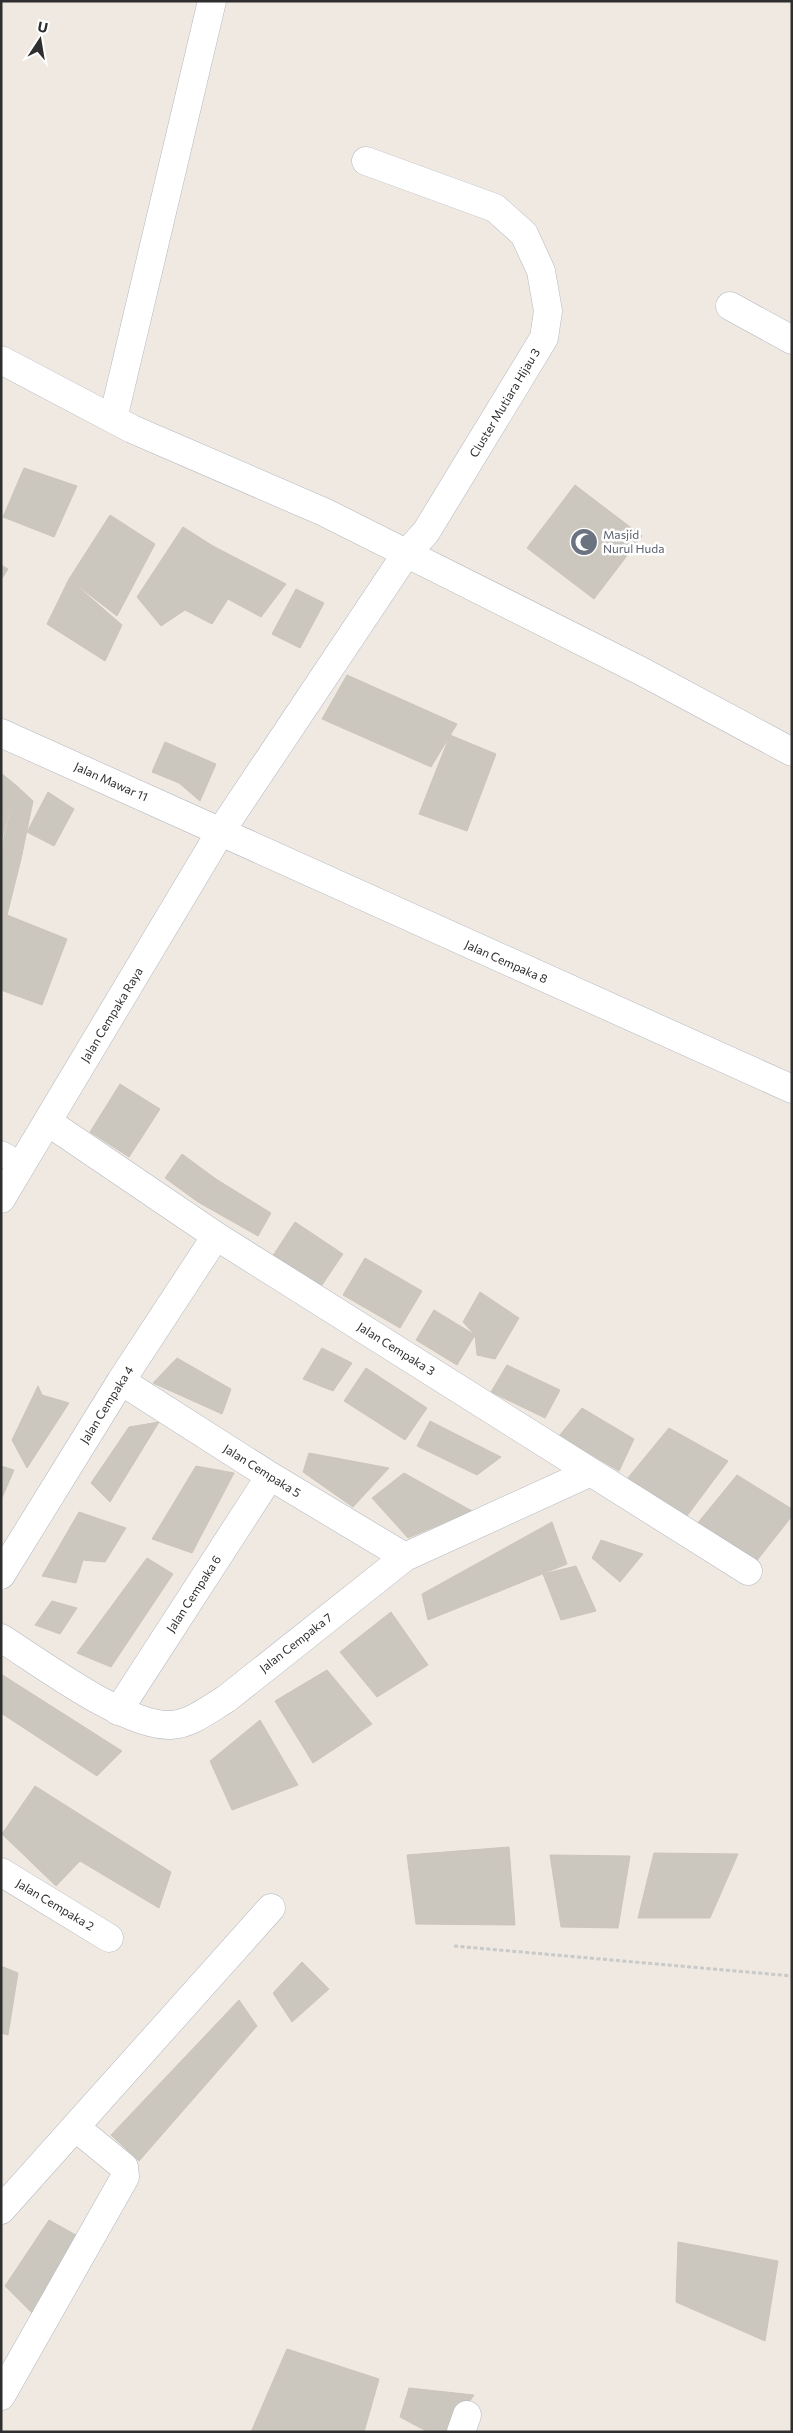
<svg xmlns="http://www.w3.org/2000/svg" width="793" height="2433" viewBox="0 0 793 2433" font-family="Commissioner,sans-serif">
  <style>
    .building { fill: #cbc7bf; stroke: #cbc5ba }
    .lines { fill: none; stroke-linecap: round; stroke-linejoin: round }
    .lane-casing { stroke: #b4b7c1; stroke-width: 25 }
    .street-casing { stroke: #b4b7c1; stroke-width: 29 }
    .path { stroke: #c9c9c9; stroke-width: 3; stroke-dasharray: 4 2.5; stroke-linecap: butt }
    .lane { stroke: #fff; stroke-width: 24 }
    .street { stroke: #fff; stroke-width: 28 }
    .labels { text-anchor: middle; stroke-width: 5; stroke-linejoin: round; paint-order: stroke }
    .street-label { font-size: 12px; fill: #2e2e2e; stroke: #fff }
    .worship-label { font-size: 12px; fill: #5b616d; stroke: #fff; text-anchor: start }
  </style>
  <rect width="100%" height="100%" fill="#efe9e1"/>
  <path class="building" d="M 24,468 L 77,486 L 54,537 L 3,517 Z
    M 575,485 L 642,536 L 594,599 L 527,548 Z
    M 110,515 L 155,544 L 117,616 L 69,579 Z
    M 183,527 L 213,546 L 286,584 L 261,617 L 228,599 L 212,624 L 185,610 L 161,626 L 137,597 Z
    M 1,565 L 8,569 L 1,580 Z
    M 69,579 L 122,625 L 105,661 L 47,624 Z
    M 296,589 L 324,603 L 300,648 L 272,634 Z
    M 347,675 L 457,724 L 431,767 L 322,719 Z
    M 450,735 L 496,754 L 467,831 L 419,814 Z
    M 165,742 L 216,764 L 200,801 L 179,783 L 152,772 Z
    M 1,773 L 17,786 L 11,806 L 1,800 Z
    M 17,786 L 33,801 L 21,859 L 1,849 Z
    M 48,792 L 74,809 L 54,846 L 27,832 Z
    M 1,800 L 11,806 L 1,843 Z
    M 1,849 L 21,859 L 7,915 L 1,914 Z
    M 1,914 L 7,915 L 1,931 Z
    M 7,915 L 67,939 L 42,1005 L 1,990 L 1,931 Z
    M 120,1084 L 160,1109 L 129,1157 L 90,1132 Z
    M 182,1154 L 216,1179 L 198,1202 L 165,1178 Z
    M 216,1179 L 271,1213 L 258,1236 L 198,1202 Z
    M 295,1222 L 343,1254 L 320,1288 L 272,1257 Z
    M 365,1258 L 422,1291 L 400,1328 L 343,1295 Z
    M 480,1292 L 519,1318 L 495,1359 L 477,1355 L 475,1335 L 463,1322 Z
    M 434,1310 L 475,1335 L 457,1365 L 416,1340 Z
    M 322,1348 L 352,1363 L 333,1391 L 303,1379 Z
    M 177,1358 L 231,1389 L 222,1414 L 153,1383 Z
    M 507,1365 L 560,1390 L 545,1418 L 491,1392 Z
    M 366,1368 L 427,1408 L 405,1440 L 344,1401 Z
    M 38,1386 L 42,1395 L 69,1403 L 27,1468 L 12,1440 Z
    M 582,1408 L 634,1439 L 619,1471 L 559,1436 Z
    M 430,1421 L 501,1457 L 477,1475 L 417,1446 Z
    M 159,1422 L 110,1502 L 91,1483 L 129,1427 Z
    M 669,1428 L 728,1461 L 687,1516 L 627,1479 Z
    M 309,1453 L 389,1468 L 353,1507 L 303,1472 Z
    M 1,1466 L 14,1470 L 1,1500 Z
    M 196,1466 L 234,1473 L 192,1553 L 152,1539 Z
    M 404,1473 L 472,1511 L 408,1538 L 372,1498 Z
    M 737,1475 L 792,1509 L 792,1516 L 755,1563 L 697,1524 Z
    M 79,1512 L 126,1528 L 105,1562 L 83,1560 L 76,1583 L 42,1576 Z
    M 552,1522 L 567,1564 L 428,1620 L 422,1594 Z
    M 601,1540 L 643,1554 L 620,1582 L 592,1558 Z
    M 147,1558 L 173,1574 L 111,1667 L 77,1653 Z
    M 576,1566 L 596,1611 L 561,1620 L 543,1574 Z
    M 52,1601 L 77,1608 L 60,1634 L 35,1625 Z
    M 391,1612 L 428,1665 L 377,1697 L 340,1652 Z
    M 327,1670 L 372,1724 L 313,1763 L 275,1701 Z
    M 1,1674 L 122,1751 L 97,1776 L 1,1713 Z
    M 260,1720 L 298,1785 L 232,1810 L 210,1761 Z
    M 35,1786 L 171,1872 L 159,1908 L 80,1861 L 56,1886 L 2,1834 Z
    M 509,1847 L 515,1925 L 416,1924 L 407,1855 Z
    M 654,1853 L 738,1854 L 710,1918 L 638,1918 Z
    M 550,1855 L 630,1856 L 618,1928 L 561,1927 Z
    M 302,1962 L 329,1989 L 292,2022 L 273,1993 Z
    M 1,1966 L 18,1973 L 8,2035 L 1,2033 Z
    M 239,2000 L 257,2026 L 139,2161 L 111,2135 Z
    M 49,2220 L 83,2239 L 37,2318 L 5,2286 Z
    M 678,2242 L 778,2261 L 765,2341 L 676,2302 Z
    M 287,2349 L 379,2379 L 364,2432 L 251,2432 Z
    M 409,2388 L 474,2395 L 448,2432 L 428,2432 L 400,2417 Z"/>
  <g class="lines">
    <g class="lane-casing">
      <path id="lane" d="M 1,1153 L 22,1165"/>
    </g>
    <g class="street-casing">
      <path id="street" d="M 730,306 L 792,340
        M 1,360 L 132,429 L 324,512 L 641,671 L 792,752
        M 113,419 L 212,1
        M 1,733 L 792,1089
        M 48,1122 L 216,1236 L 748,1571
        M 1,1199 L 221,831 L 406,554 L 426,532 L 544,338 L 548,311 L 541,271 L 524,234 L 495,208 L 366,161
        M 121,1381 L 270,1476 L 405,1557
        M 1,1575 L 121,1381 L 216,1236
        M 1,1638 C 41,1663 126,1727 171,1725 C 191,1724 209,1709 226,1699 L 405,1557 L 591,1472
        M 118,1711 L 270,1476
        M 1,1872 L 109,1938
        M 1,2210 L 271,1908
        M 1,2396 L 125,2177 L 124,2167 L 75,2127
        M 461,2432 L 467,2415"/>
    </g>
    <path class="path" d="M 454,1946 L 792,1976"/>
    <use href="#lane" class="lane"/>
    <use href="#street" class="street"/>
  </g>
  <defs>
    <g id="mosque-disc" transform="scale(1.4375)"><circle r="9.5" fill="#6b7280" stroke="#fff"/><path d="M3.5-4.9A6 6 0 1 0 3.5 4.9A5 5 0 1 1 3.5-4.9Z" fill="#fff"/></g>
  </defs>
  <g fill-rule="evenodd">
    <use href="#mosque-disc" x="584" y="542"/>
  </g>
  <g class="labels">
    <g class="street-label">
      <text transform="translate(505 403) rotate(-59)" y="4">Cluster Mutiara Hijau 3</text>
      <text transform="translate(111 782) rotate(24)" y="4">Jalan Mawar 11</text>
      <text transform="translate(506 962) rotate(24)" y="4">Jalan Cempaka 8</text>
      <text transform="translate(112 1015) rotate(-59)" y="4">Jalan Cempaka Raya</text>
      <text transform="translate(396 1349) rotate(32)" y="4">Jalan Cempaka 3</text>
      <text transform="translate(107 1405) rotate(-58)" y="4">Jalan Cempaka 4</text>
      <text transform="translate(262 1471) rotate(32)" y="4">Jalan Cempaka 5</text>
      <text transform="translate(194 1594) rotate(-57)" y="4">Jalan Cempaka 6</text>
      <text transform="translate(296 1643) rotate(-38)" y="4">Jalan Cempaka 7</text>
      <text transform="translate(55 1905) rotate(31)" y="4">Jalan Cempaka 2</text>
    </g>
    <g class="worship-label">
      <text x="603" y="539">Masjid<tspan x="603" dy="14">Nurul Huda</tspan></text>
    </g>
  </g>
  <rect width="793" height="2433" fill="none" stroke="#2e2e2e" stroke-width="5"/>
  <g transform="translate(40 40) rotate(12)" stroke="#ffffff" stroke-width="4" paint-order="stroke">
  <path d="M0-4L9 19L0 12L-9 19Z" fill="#2e2e2e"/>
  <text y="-8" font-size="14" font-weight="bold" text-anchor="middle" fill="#2e2e2e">U</text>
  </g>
</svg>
